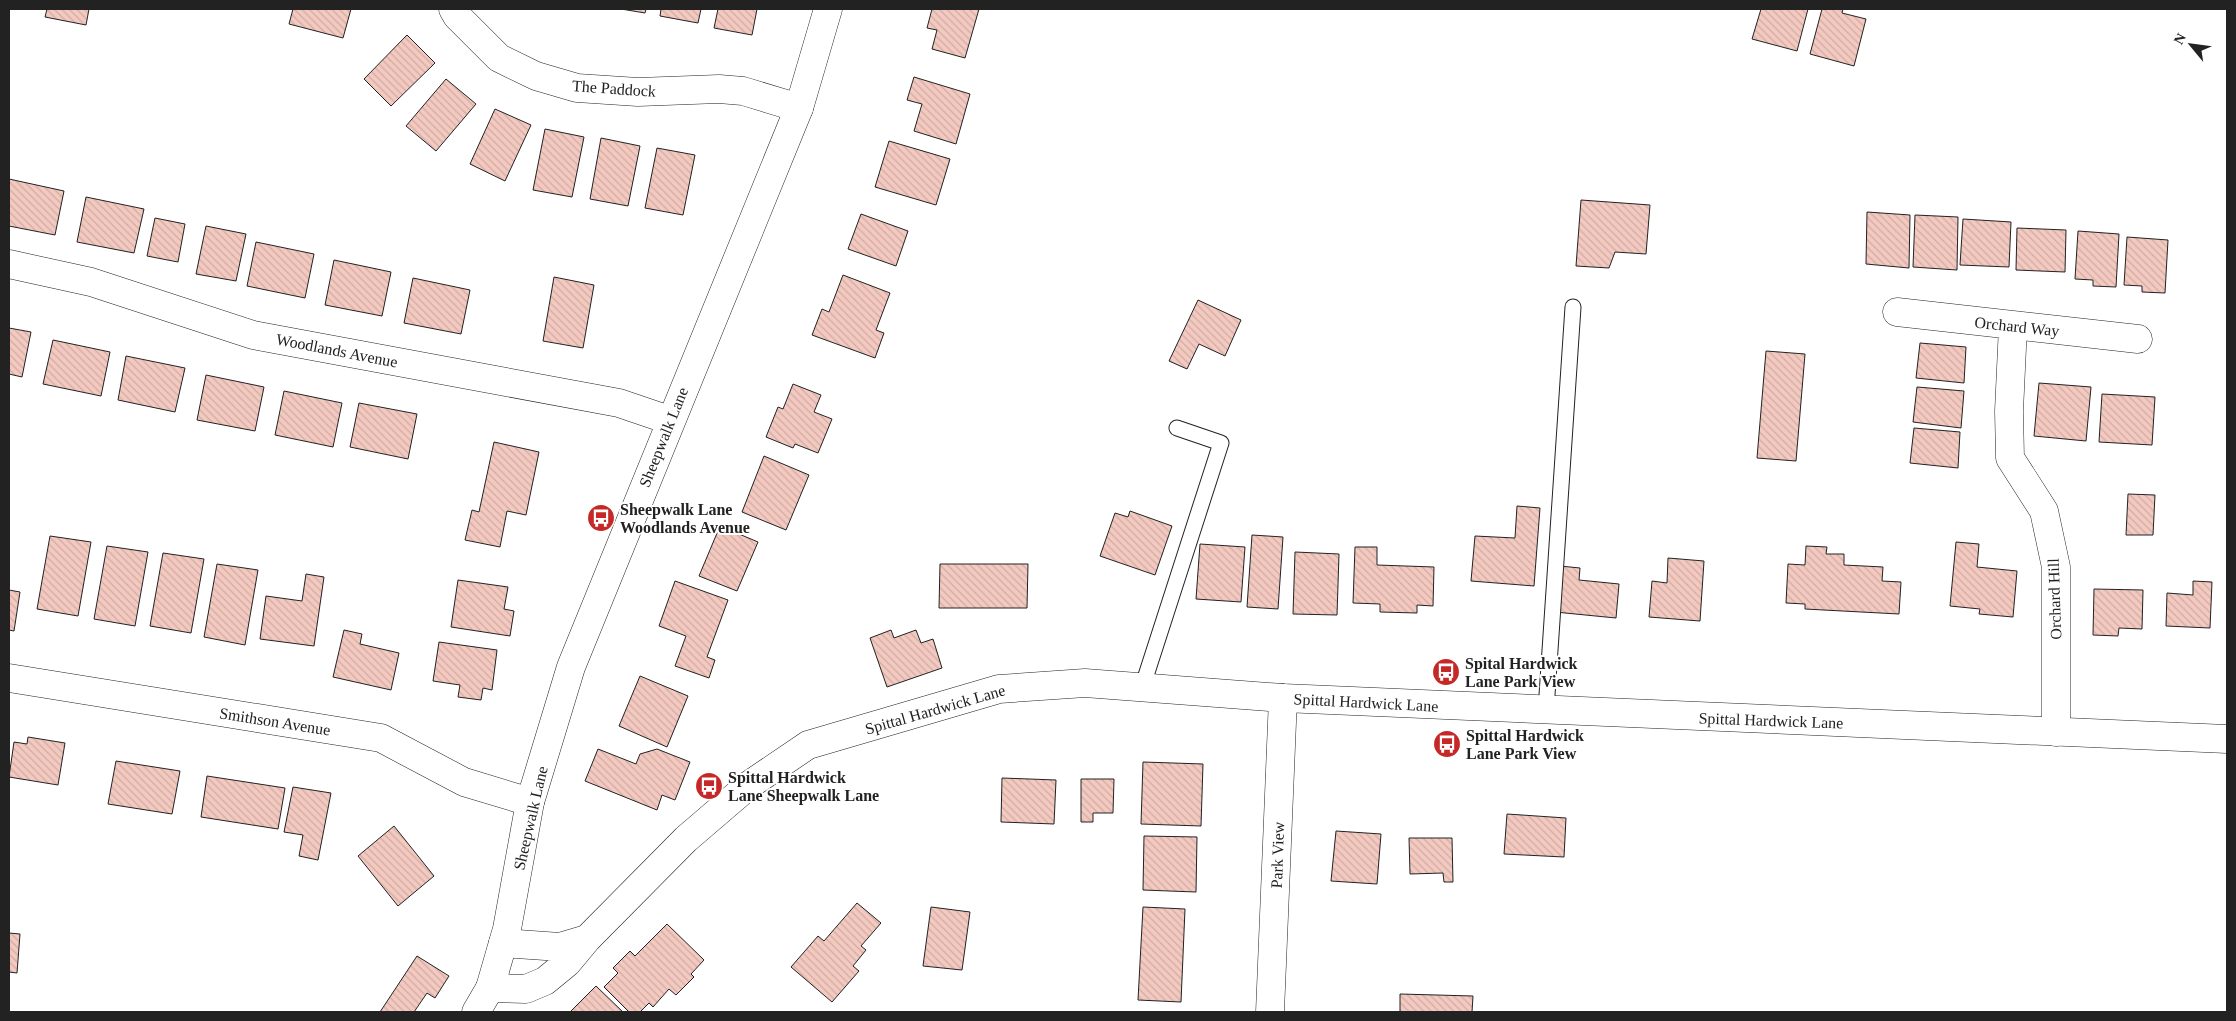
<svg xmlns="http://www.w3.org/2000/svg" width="2236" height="1021" viewBox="0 0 2236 1021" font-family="Georgia,serif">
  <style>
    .building { fill: url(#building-back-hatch); stroke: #222 }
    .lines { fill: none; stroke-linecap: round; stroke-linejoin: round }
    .service-casing { stroke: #222; stroke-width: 17 }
    .minor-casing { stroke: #222; stroke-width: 29 }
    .tertiary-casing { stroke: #222; stroke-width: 29 }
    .secondary-casing { stroke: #222; stroke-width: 29 }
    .service { stroke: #fff; stroke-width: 15 }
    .minor { stroke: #fff; stroke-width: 28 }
    .tertiary { stroke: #fff; stroke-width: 28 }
    .secondary { stroke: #fff; stroke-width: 28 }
    .labels { text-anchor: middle; stroke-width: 4; stroke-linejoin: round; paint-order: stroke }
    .street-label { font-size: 16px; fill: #222; stroke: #fff }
    .poi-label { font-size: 16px; font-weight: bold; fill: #222; stroke: #fff; text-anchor: start }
  </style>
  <defs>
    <pattern id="building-back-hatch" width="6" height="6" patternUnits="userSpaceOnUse" patternTransform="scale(1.25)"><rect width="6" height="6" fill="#f3c9c0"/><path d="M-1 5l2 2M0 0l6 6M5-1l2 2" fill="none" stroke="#d0aca5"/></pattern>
  </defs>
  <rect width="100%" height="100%" fill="#fff"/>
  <path class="building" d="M 47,9 L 89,9 L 86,25 L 45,17 Z
    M 293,9 L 351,9 L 343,38 L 289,24 Z
    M 621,9 L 646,9 L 645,13 Z
    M 661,9 L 701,9 L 698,23 L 660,16 Z
    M 718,9 L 757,9 L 752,35 L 714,28 Z
    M 932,9 L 979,9 L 965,58 L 932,49 L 937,30 L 927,28 Z
    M 1761,9 L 1808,9 L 1797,51 L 1752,39 Z
    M 1822,9 L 1843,9 L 1842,13 L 1866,19 L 1854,66 L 1810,54 Z
    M 407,35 L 435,63 L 391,106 L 364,79 Z
    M 914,77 L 970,94 L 956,144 L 914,131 L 922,104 L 907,100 Z
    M 446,79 L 476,104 L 436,151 L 406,126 Z
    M 495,109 L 531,125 L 505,181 L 470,164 Z
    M 545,129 L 584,137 L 572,197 L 533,190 Z
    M 601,138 L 640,146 L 628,206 L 590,199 Z
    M 889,141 L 950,159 L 936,205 L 875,187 Z
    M 657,148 L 695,155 L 683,215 L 645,208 Z
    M 9,179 L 64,191 L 55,235 L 9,226 Z
    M 86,197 L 144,209 L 134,253 L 77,242 Z
    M 1581,200 L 1650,205 L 1646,254 L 1615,252 L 1609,268 L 1576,266 Z
    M 1867,212 L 1910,215 L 1909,268 L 1866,264 Z
    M 861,214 L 908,231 L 896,266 L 848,249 Z
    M 1915,215 L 1958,217 L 1957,270 L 1913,267 Z
    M 155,218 L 185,224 L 178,262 L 147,256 Z
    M 1963,219 L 2011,222 L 2009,267 L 1960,265 Z
    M 206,226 L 246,234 L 236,281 L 196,274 Z
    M 2017,228 L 2066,230 L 2065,272 L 2016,270 Z
    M 2078,231 L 2119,234 L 2116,287 L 2093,286 L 2093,280 L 2075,279 Z
    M 2127,237 L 2168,240 L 2165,293 L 2142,292 L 2142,286 L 2124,285 Z
    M 256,242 L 314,254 L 305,298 L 247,286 Z
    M 334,260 L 391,272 L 382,316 L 325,305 Z
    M 843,275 L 890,293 L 876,330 L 884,333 L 875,358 L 812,335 L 822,309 L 829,312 Z
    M 554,277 L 594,285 L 583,348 L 543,341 Z
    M 413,278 L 470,290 L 461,334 L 404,323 Z
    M 1198,300 L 1241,320 L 1225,356 L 1199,344 L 1187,369 L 1169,361 Z
    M 9,328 L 31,332 L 22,377 L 9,374 Z
    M 53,340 L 110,352 L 101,396 L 43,384 Z
    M 1920,343 L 1966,347 L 1964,383 L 1916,378 Z
    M 1766,351 L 1805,354 L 1796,461 L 1757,458 Z
    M 126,356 L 185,368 L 175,412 L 118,400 Z
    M 206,375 L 264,387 L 255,431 L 197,420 Z
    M 2039,383 L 2091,387 L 2086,441 L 2034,436 Z
    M 793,384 L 821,395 L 814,412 L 832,419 L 818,453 L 795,444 L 793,448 L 766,437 L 778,407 L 783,409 Z
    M 1917,387 L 1964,391 L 1961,428 L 1913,422 Z
    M 284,391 L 342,403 L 333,447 L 275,435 Z
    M 2102,394 L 2155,397 L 2152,445 L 2099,442 Z
    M 359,403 L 417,414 L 408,459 L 350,447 Z
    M 1914,428 L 1960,432 L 1958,468 L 1910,463 Z
    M 494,442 L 539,452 L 526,515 L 507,511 L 500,547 L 465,540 L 472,510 L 479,512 Z
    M 764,456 L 809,475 L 786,530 L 742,512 Z
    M 2128,494 L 2155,495 L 2153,535 L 2126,535 Z
    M 1517,506 L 1540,508 L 1534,586 L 1471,581 L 1475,536 L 1515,538 Z
    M 1130,511 L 1172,526 L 1155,575 L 1100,556 L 1115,513 L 1128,517 Z
    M 720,526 L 758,542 L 737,591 L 699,576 Z
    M 1252,535 L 1283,537 L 1278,609 L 1247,607 Z
    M 50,536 L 91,542 L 78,616 L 37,609 Z
    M 1956,542 L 1979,544 L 1977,567 L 2017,571 L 2013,617 L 1979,614 L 1980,609 L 1950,606 Z
    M 1200,544 L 1245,547 L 1241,602 L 1196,599 Z
    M 107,546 L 148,552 L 135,626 L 94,619 Z
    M 1806,546 L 1827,547 L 1826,554 L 1844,554 L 1844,565 L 1883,567 L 1882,581 L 1901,582 L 1899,614 L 1805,609 L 1805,604 L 1786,603 L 1788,564 L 1805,565 Z
    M 1355,547 L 1377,547 L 1377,565 L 1434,567 L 1433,606 L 1417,605 L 1417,613 L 1380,612 L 1380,604 L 1353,603 Z
    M 1295,552 L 1339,554 L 1337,615 L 1293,614 Z
    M 163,553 L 204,559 L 191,633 L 150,626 Z
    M 1668,558 L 1704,561 L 1700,621 L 1649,617 L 1652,581 L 1667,583 Z
    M 217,564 L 258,570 L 245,645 L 204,637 Z
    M 940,564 L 1028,564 L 1027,608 L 939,608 Z
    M 1560,566 L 1580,568 L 1579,580 L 1619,584 L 1616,618 L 1555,612 Z
    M 306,574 L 324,577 L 314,646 L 260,639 L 266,596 L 302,601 Z
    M 458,580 L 508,587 L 504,609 L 514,611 L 510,636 L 451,627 Z
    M 675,581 L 728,600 L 707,657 L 715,660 L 709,678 L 675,666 L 686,636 L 659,626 Z
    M 2193,581 L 2212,582 L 2210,628 L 2166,626 L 2167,593 L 2193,595 Z
    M 2094,589 L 2143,590 L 2142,629 L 2119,628 L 2118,636 L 2093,635 Z
    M 9,590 L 20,592 L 14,631 L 9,630 Z
    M 344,630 L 362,634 L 360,644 L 399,653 L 391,690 L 333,677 Z
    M 891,630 L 894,638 L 916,630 L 921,643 L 933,639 L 942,668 L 887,687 L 870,638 Z
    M 439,642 L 497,650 L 492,690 L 483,688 L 481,700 L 458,697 L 460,685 L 433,681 Z
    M 640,676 L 688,696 L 667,747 L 619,726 Z
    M 28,737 L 65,743 L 58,785 L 9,777 L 14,742 L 27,744 Z
    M 598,749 L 636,764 L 640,754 L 657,749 L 690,762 L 675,800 L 662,795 L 657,810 L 585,781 Z
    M 116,761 L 180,771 L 172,814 L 108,804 Z
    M 1143,762 L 1203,764 L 1201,826 L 1141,824 Z
    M 207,776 L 285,788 L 278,829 L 201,817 Z
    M 1002,778 L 1056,780 L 1054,824 L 1001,822 Z
    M 1081,779 L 1114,779 L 1113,813 L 1093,813 L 1093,822 L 1081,822 Z
    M 293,787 L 331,793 L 318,860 L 299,856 L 303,835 L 284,832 Z
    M 1507,814 L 1566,818 L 1564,857 L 1504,854 Z
    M 394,826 L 434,876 L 398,906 L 358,856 Z
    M 1336,831 L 1381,834 L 1377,884 L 1331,881 Z
    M 1144,836 L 1197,837 L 1196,892 L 1143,890 Z
    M 1409,838 L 1452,838 L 1453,882 L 1444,882 L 1443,873 L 1410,874 Z
    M 857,903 L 881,923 L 861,946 L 866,950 L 853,966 L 859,971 L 832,1002 L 791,967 L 818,936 L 824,941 Z
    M 931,907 L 970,912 L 962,970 L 923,966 Z
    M 1143,907 L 1185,909 L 1181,1002 L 1138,1000 Z
    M 667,924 L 704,960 L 691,974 L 694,977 L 676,995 L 669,989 L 653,1007 L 649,1003 L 640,1012 L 629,1012 L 604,987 L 618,973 L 613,968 L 630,951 L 635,956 Z
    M 9,933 L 20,934 L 17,973 L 9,972 Z
    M 417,956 L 449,976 L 435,998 L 427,993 L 414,1012 L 380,1012 Z
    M 596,986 L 623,1012 L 570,1012 Z
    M 1400,994 L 1473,996 L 1472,1012 L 1400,1012 Z"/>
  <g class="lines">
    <g class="service-casing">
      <path id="service" d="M 1142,688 L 1221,443 L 1177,428
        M 1546,710 L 1573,307"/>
    </g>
    <g class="minor-casing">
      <path id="minor" d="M 453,9 L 457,16 L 499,58 L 536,76 L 577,88 L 638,92 L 719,89 L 743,91 L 799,108
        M 9,264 L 91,282 L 253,335 L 619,403 L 669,420
        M 1897,312 L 2138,339
        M 2013,326 L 2009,411 L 2010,458 L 2044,511 L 2056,567 L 2056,732
        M 9,678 L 381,738 L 464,782 L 530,802
        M 1270,1012 L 1283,698"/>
    </g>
    <g class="tertiary-casing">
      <path id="tertiary" d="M 503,943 L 560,947 L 587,939
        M 490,988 L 526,989 L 545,981 L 567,963 L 587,939 L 686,839 L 749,785 L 808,745 L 999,689 L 1085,683 L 1283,698 L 2227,739"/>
    </g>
    <g class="secondary-casing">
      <path id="secondary" d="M 476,1012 L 490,988 L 507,929 L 530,802 L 571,667 L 799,108 L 828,9"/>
    </g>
    <use href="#service" class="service"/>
    <use href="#minor" class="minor"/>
    <use href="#tertiary" class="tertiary"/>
    <use href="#secondary" class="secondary"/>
  </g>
  <defs>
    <g id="bus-disc" transform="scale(1.4375)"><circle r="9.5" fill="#c62828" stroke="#fff"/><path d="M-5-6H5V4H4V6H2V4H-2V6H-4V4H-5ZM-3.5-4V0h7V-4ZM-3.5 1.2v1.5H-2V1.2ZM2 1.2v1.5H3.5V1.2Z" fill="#fff"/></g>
  </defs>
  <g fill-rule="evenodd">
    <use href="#bus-disc" x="601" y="518"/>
    <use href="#bus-disc" x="1446" y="672"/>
    <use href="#bus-disc" x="1447" y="744"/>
    <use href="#bus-disc" x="709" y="786"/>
  </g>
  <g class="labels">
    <g class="street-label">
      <text transform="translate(614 88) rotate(4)" y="6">The Paddock</text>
      <text transform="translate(2017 326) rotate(6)" y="6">Orchard Way</text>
      <text transform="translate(337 350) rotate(11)" y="6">Woodlands Avenue</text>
      <text transform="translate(663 437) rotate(-68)" y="6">Sheepwalk Lane</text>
      <text transform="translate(2054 599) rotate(-92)" y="6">Orchard Hill</text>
      <text transform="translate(1366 702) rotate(3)" y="6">Spittal Hardwick Lane</text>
      <text transform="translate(935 709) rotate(-16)" y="6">Spittal Hardwick Lane</text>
      <text transform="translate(1771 720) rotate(2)" y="6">Spittal Hardwick Lane</text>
      <text transform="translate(275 721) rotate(9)" y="6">Smithson Avenue</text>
      <text transform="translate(530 818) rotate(-77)" y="6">Sheepwalk Lane</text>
      <text transform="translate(1277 855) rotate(-88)" y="6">Park View</text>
    </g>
    <g class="poi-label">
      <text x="620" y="515">Sheepwalk Lane<tspan x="620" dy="18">Woodlands Avenue</tspan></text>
      <text x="1465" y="669">Spital Hardwick<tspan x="1465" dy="18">Lane Park View</tspan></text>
      <text x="1466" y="741">Spittal Hardwick<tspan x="1466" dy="18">Lane Park View</tspan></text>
      <text x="728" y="783">Spittal Hardwick<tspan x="728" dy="18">Lane Sheepwalk Lane</tspan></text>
    </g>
  </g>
  <rect width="2236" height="1021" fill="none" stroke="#222222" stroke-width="20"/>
  <g transform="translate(2191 45) rotate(299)" stroke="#ffffff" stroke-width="4" paint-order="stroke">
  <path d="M0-4L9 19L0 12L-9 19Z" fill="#222222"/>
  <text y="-8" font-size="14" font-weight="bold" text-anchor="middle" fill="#222222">N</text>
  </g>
</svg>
